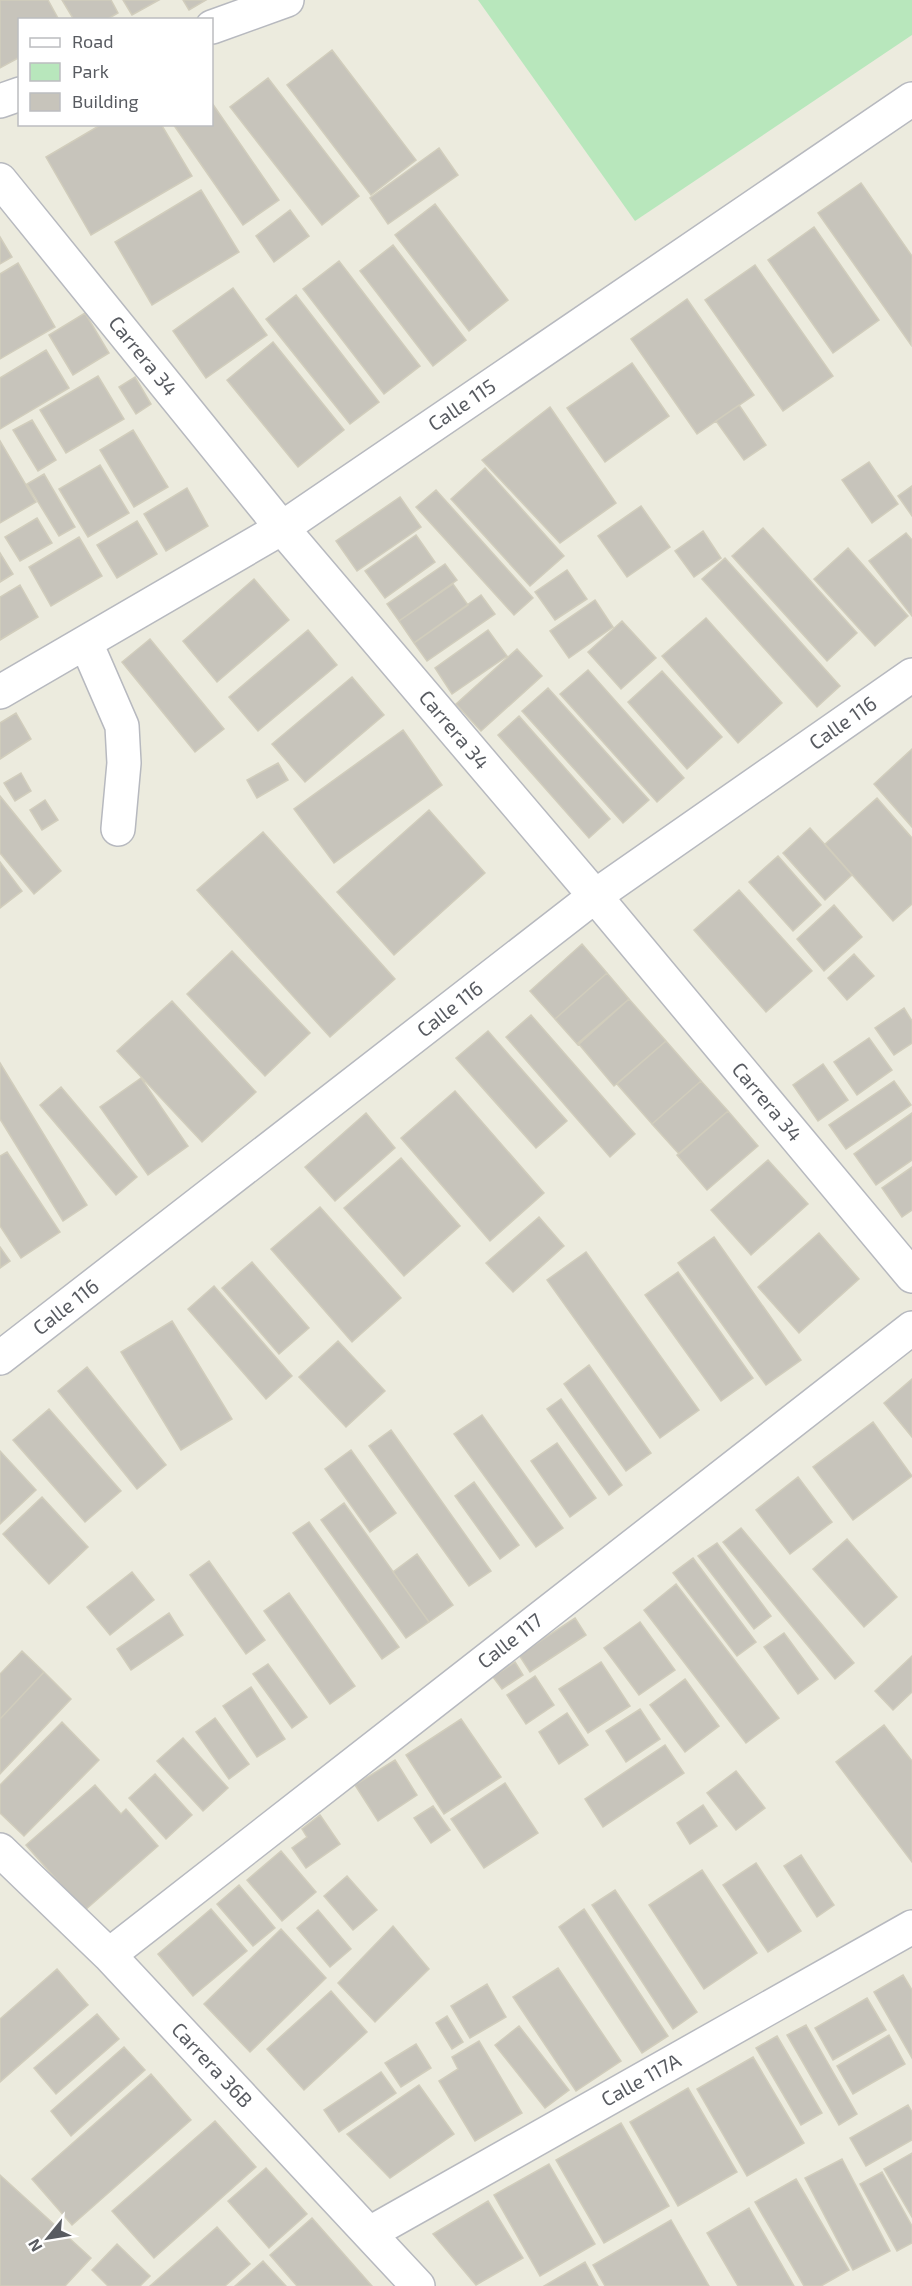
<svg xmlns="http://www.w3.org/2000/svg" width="912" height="2286" viewBox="0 0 912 2286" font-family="'Exo 2',sans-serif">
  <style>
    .green { fill: #b8e7bc }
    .building { fill: #c7c4bb; stroke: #d1cdbc; stroke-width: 1.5 }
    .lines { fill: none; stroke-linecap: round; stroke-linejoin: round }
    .minor-casing { stroke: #b7b9bf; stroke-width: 36 }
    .minor { stroke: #fff; stroke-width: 33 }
    .labels { text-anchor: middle; stroke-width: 4.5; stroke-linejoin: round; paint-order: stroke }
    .street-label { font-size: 20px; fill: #585b61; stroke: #fff }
  </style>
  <rect width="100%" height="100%" fill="#ecebde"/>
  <path class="green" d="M 478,0 L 912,0 L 912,35 L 635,221 Z"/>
  <path class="building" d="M 0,0 L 48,0 L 59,20 L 20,20 L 20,57 L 0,68 Z
    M 62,0 L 111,0 L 118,13 L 106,20 L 74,20 Z
    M 123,0 L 159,0 L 132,15 Z
    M 183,0 L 206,0 L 189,10 Z
    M 332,50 L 416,160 L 371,195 L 287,85 Z
    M 268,78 L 359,196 L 322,225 L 230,107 Z
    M 212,103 L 279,200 L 243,225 L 173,124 L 212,124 Z
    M 102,124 L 161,124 L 192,176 L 91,235 L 46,157 Z
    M 439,148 L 458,175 L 388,224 L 370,198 Z
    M 861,183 L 912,256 L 911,345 L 818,213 Z
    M 201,190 L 239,252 L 152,305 L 115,242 Z
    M 435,204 L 508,300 L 469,331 L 395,235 Z
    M 290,210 L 309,236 L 274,262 L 256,236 Z
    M 814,227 L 879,320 L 833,353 L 768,260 Z
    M 0,237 L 12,257 L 0,264 Z
    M 393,245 L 466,340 L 433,366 L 360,271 Z
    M 339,261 L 420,366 L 384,394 L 303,289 Z
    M 18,263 L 55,327 L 0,359 L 0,274 Z
    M 755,265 L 833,376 L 783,411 L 705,300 Z
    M 233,288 L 267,335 L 206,378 L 173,331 Z
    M 296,295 L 379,402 L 350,424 L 266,319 Z
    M 687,299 L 754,395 L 697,434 L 631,339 Z
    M 85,313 L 109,353 L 73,375 L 49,335 Z
    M 273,342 L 344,430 L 298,467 L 227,380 Z
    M 46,350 L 69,388 L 0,429 L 0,378 Z
    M 632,363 L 669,416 L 605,462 L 567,408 Z
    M 98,376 L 124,419 L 66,453 L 40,410 Z
    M 135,377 L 151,404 L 136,414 L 119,387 Z
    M 739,405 L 766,445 L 744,460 L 716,421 Z
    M 550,407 L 616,503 L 560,543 L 482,460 Z
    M 32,420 L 56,460 L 38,471 L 13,430 Z
    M 133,430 L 168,487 L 134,507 L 100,450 Z
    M 0,441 L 36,502 L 0,523 Z
    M 869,462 L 898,504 L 872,523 L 842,480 Z
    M 100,465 L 129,513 L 88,537 L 59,489 Z
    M 485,468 L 564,556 L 530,586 L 451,499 Z
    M 44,474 L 75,527 L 59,536 L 27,484 Z
    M 912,486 L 912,516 L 898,496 Z
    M 187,488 L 208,526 L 166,551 L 144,514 Z
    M 436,490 L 533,598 L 514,615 L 416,507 Z
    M 400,497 L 421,527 L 357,571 L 336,541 Z
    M 641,506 L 670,547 L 627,577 L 598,536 Z
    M 37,518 L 52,543 L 20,561 L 5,537 Z
    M 137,521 L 157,554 L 117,578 L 97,545 Z
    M 763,528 L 857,633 L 827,661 L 732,556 Z
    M 703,531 L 721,558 L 694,577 L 675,551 Z
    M 906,533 L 912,540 L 912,616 L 869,561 Z
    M 416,535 L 435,562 L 385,598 L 365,571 Z
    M 79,537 L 102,576 L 51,606 L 29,567 Z
    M 848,548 L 908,616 L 875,646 L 814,579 Z
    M 0,553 L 13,574 L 0,582 Z
    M 725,558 L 840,686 L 817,707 L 702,579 Z
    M 445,564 L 457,580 L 399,621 L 387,604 Z
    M 567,570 L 587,599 L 555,620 L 535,592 Z
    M 254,579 L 289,620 L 217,682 L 183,641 Z
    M 453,584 L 468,605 L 414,643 L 399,621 Z
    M 20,585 L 38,617 L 0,640 L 0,597 Z
    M 481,595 L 495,614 L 427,661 L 414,643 Z
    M 595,600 L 613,627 L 569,658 L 550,631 Z
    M 706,618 L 782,703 L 738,743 L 662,656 Z
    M 622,621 L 656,658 L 621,689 L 588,652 Z
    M 308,630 L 337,665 L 258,731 L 229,697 Z
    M 488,630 L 507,656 L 452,694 L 435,668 Z
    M 150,639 L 224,729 L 195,752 L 122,662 Z
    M 517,649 L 542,676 L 481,731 L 456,704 Z
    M 588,670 L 684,778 L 657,802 L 560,694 Z
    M 662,671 L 722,737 L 687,769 L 628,702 Z
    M 352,677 L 384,715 L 305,782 L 272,744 Z
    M 548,688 L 649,800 L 623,823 L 522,711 Z
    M 16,713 L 31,739 L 0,759 L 0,723 Z
    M 519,716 L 610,819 L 589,838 L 498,735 Z
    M 403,730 L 442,785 L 334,863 L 294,809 Z
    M 912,749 L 912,827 L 874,784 Z
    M 278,763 L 288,780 L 257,798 L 247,780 Z
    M 21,773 L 31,791 L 15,801 L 4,783 Z
    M 0,796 L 61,871 L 34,894 L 0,853 Z
    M 877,798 L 912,838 L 912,904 L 893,921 L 825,844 Z
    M 45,800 L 58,820 L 42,830 L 30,810 Z
    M 429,810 L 485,873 L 394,955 L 337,892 Z
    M 810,828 L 852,875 L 825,900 L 783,853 Z
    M 263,832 L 395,979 L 330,1037 L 197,890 Z
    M 778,856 L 821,905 L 793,931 L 749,882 Z
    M 0,862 L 22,891 L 0,908 Z
    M 739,890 L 812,971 L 766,1012 L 694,930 Z
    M 834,905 L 862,937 L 824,971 L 797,939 Z
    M 582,944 L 607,973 L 555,1019 L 530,991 Z
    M 232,951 L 310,1033 L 265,1076 L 187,994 Z
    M 854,954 L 874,976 L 847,1000 L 828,978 Z
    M 607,973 L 629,999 L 578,1045 L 555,1019 Z
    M 629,999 L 666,1041 L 614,1086 L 578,1043 Z
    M 172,1001 L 256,1092 L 202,1142 L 117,1051 Z
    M 904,1008 L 912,1021 L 912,1043 L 894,1055 L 875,1028 Z
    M 531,1015 L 635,1134 L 610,1157 L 506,1037 Z
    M 488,1031 L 567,1121 L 536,1148 L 456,1058 Z
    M 869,1038 L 892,1070 L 857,1095 L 834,1062 Z
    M 666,1041 L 701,1081 L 652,1124 L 617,1084 Z
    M 0,1063 L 87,1205 L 63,1221 L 0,1119 Z
    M 823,1064 L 848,1100 L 818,1121 L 793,1085 Z
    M 141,1078 L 188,1146 L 148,1175 L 100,1107 Z
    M 701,1081 L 728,1111 L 679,1154 L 652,1124 Z
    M 894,1081 L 911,1105 L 846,1149 L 829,1125 Z
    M 61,1087 L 137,1177 L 116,1195 L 40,1105 Z
    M 455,1091 L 544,1193 L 490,1241 L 401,1138 Z
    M 728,1111 L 758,1146 L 707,1190 L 677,1155 Z
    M 366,1113 L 395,1148 L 335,1201 L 305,1167 Z
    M 912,1113 L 912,1160 L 876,1185 L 854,1154 Z
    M 7,1152 L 60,1232 L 21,1258 L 0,1226 L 0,1156 Z
    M 401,1158 L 460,1226 L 404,1276 L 344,1208 Z
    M 768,1160 L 808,1204 L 751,1255 L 711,1210 Z
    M 912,1167 L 912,1210 L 902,1217 L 882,1188 Z
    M 320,1207 L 401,1298 L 352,1342 L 271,1249 Z
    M 539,1217 L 564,1246 L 513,1292 L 486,1263 Z
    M 819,1233 L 859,1279 L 799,1333 L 758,1287 Z
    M 714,1237 L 801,1360 L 766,1385 L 678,1263 Z
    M 0,1247 L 10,1261 L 0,1268 Z
    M 586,1252 L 699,1410 L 660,1438 L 547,1280 Z
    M 252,1262 L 309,1328 L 279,1354 L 222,1288 Z
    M 678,1272 L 753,1378 L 721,1401 L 645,1295 Z
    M 214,1286 L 292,1376 L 266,1399 L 188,1309 Z
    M 172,1321 L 232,1419 L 181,1450 L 121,1352 Z
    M 338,1341 L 385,1391 L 346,1427 L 299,1377 Z
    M 589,1365 L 651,1453 L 626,1471 L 564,1384 Z
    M 87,1367 L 166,1465 L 137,1489 L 58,1391 Z
    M 912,1379 L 912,1437 L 884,1403 Z
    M 561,1399 L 622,1485 L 609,1495 L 547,1409 Z
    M 49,1409 L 121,1491 L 85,1522 L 13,1440 Z
    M 482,1415 L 563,1528 L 536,1547 L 454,1434 Z
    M 873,1422 L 912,1476 L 853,1520 L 813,1467 Z
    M 391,1430 L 491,1571 L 469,1586 L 369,1446 Z
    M 557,1443 L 596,1498 L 570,1517 L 531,1461 Z
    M 351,1450 L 396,1513 L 370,1532 L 325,1469 Z
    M 0,1451 L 36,1490 L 0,1524 Z
    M 798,1477 L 832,1522 L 790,1554 L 756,1510 Z
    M 474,1482 L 519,1545 L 500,1559 L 455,1496 Z
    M 42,1497 L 88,1547 L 49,1584 L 3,1534 Z
    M 344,1503 L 429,1622 L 406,1638 L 321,1520 Z
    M 309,1522 L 399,1647 L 382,1659 L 293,1533 Z
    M 741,1528 L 854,1663 L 835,1679 L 723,1542 Z
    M 847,1539 L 897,1597 L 864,1627 L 813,1569 Z
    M 717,1543 L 771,1616 L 754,1629 L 698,1556 Z
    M 417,1554 L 453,1605 L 429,1622 L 393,1572 Z
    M 693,1558 L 756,1642 L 737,1656 L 673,1573 Z
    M 209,1561 L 265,1640 L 246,1654 L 190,1575 Z
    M 132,1572 L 154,1600 L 110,1635 L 87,1607 Z
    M 676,1584 L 779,1718 L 746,1743 L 644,1610 Z
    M 289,1593 L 355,1686 L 330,1704 L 264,1611 Z
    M 169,1613 L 183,1635 L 131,1670 L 117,1649 Z
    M 575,1618 L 586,1635 L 530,1672 L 519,1655 Z
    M 640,1622 L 675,1670 L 639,1695 L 604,1648 Z
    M 784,1633 L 818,1679 L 798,1694 L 764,1647 Z
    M 22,1651 L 44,1672 L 0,1719 L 0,1674 Z
    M 912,1656 L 912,1692 L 893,1710 L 875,1691 Z
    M 515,1662 L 523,1675 L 502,1689 L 493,1677 Z
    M 601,1662 L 630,1706 L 588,1733 L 559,1689 Z
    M 268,1664 L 307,1717 L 292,1728 L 253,1674 Z
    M 44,1672 L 71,1699 L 0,1774 L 0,1719 Z
    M 535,1676 L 554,1705 L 526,1724 L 507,1695 Z
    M 685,1679 L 719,1726 L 685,1752 L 650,1705 Z
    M 251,1687 L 285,1739 L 257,1757 L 223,1706 Z
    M 640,1709 L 660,1739 L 626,1762 L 606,1731 Z
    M 567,1713 L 588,1745 L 559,1764 L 539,1732 Z
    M 215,1718 L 249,1764 L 229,1779 L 196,1732 Z
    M 461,1719 L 501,1777 L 444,1814 L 406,1755 Z
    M 62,1722 L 99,1760 L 24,1836 L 0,1813 L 0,1785 Z
    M 884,1725 L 912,1761 L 912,1862 L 836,1762 Z
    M 183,1738 L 228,1788 L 203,1811 L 157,1761 Z
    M 665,1745 L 684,1773 L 603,1827 L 585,1799 Z
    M 395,1760 L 417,1795 L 378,1821 L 355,1785 Z
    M 736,1771 L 765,1808 L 736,1830 L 707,1793 Z
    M 155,1774 L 192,1815 L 166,1839 L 129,1798 Z
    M 505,1783 L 538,1833 L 484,1868 L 451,1819 Z
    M 95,1785 L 121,1814 L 126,1809 L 158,1846 L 84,1911 L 26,1845 Z
    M 703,1805 L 717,1826 L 690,1844 L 677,1823 Z
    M 433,1806 L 450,1830 L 431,1843 L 414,1818 Z
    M 320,1815 L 340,1844 L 306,1868 L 292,1848 L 307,1837 L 302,1829 Z
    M 281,1851 L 316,1892 L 282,1921 L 247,1880 Z
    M 801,1855 L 834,1905 L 817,1917 L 784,1866 Z
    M 756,1863 L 801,1931 L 768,1952 L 723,1885 Z
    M 702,1870 L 757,1953 L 704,1989 L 649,1905 Z
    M 347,1876 L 377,1910 L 353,1930 L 324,1896 Z
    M 239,1885 L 275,1928 L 253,1946 L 217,1904 Z
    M 615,1890 L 697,2012 L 673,2029 L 592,1905 Z
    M 211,1909 L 247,1951 L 193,1996 L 158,1954 Z
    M 584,1909 L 668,2036 L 642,2053 L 559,1927 Z
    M 318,1910 L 351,1949 L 330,1967 L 297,1928 Z
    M 393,1926 L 429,1969 L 375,2022 L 338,1983 Z
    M 281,1929 L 326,1978 L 250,2052 L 204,2004 Z
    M 558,1968 L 621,2061 L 576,2091 L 513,1997 Z
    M 57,1969 L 88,2005 L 0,2082 L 0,2019 Z
    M 903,1975 L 912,1990 L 912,2058 L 874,1992 Z
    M 487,1984 L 506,2017 L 470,2038 L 451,2006 Z
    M 331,1991 L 367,2032 L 304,2090 L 267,2049 Z
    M 867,1998 L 886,2030 L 833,2060 L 815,2028 Z
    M 97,2014 L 119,2039 L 56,2094 L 34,2068 Z
    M 447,2016 L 463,2042 L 452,2049 L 436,2023 Z
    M 806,2025 L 857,2114 L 839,2125 L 787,2035 Z
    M 519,2026 L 569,2090 L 545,2108 L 495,2045 Z
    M 889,2035 L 905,2064 L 853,2094 L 837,2066 Z
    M 777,2036 L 822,2113 L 801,2125 L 756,2048 Z
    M 479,2041 L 522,2113 L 475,2141 L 439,2081 L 458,2069 L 452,2057 Z
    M 416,2044 L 431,2068 L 401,2087 L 385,2063 Z
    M 124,2047 L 145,2070 L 71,2136 L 51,2111 Z
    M 753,2057 L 804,2143 L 747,2176 L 697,2089 Z
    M 381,2072 L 396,2093 L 339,2132 L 324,2110 Z
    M 151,2074 L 191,2120 L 72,2225 L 32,2179 Z
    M 419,2085 L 454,2134 L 390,2178 L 347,2134 Z
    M 688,2088 L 737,2172 L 678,2206 L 630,2122 Z
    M 908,2105 L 912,2112 L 912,2140 L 866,2166 L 850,2138 Z
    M 215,2121 L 256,2167 L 154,2258 L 112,2211 Z
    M 621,2123 L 669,2206 L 604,2243 L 556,2160 Z
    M 912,2153 L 912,2217 L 884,2169 Z
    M 842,2159 L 890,2251 L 853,2270 L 805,2178 Z
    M 549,2164 L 595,2244 L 540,2276 L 494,2195 Z
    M 266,2168 L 307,2214 L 269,2248 L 228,2201 Z
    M 882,2172 L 912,2226 L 912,2243 L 897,2251 L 860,2184 Z
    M 0,2175 L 91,2258 L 65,2286 L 0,2286 Z
    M 796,2179 L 849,2270 L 821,2286 L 804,2286 L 755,2202 Z
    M 488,2201 L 523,2258 L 476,2285 L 433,2234 Z
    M 749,2208 L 794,2286 L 738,2286 L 707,2233 Z
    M 312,2218 L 372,2286 L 297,2286 L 270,2255 Z
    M 671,2220 L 709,2286 L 605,2286 L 593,2265 Z
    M 217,2227 L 250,2264 L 225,2286 L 150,2286 Z
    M 117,2244 L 150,2276 L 140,2286 L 108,2286 L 92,2270 Z
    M 263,2261 L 286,2286 L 235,2286 Z
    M 585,2262 L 598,2286 L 544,2286 Z"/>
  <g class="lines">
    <g class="minor-casing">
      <path id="minor" d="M 212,27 L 287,0
        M 0,101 L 20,94
        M 0,180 L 282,528 L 595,896 L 912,1276
        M 86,643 L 122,726 L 124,763 L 118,829
        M 0,692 L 282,528 L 912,99
        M 0,1358 L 595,896 L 912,675
        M 0,1850 L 109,1955 L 418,2286
        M 109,1955 L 912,1328
        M 370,2233 L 912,1927"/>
    </g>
    <use href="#minor" class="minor"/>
  </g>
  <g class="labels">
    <g class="street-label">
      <text transform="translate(143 356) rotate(51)" y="7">Carrera 34</text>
      <text transform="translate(462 405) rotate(-34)" y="7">Calle 115</text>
      <text transform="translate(843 723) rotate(-35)" y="7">Calle 116</text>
      <text transform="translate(454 730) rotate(50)" y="7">Carrera 34</text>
      <text transform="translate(450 1009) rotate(-38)" y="7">Calle 116</text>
      <text transform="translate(767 1102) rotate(50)" y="7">Carrera 34</text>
      <text transform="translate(66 1307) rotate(-38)" y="7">Calle 116</text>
      <text transform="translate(510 1641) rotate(-38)" y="7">Calle 117</text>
      <text transform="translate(212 2065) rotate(47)" y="7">Carrera 36B</text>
      <text transform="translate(641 2080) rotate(-29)" y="7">Calle 117A</text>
    </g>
  </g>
  <rect x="18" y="18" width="195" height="108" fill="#ffffff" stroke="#bcbdc0" stroke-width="1.5"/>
  <rect x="30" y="38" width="30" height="9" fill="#ffffff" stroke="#bcbdc0" stroke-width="1.5"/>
  <text x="72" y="48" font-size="18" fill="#585b61">Road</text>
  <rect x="30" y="63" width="30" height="18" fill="#b8e7bc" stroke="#bcbdc0" stroke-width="1.5"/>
  <text x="72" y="78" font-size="18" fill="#585b61">Park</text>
  <rect x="30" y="93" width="30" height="18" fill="#c7c4bb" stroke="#bcbdc0" stroke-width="1.5"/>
  <text x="72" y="108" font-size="18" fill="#585b61">Building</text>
  <g transform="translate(48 2238) rotate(240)" stroke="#ffffff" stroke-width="4.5" paint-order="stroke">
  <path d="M0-4.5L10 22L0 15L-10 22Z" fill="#585b61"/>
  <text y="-9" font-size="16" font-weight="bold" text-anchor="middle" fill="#585b61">N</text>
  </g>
</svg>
